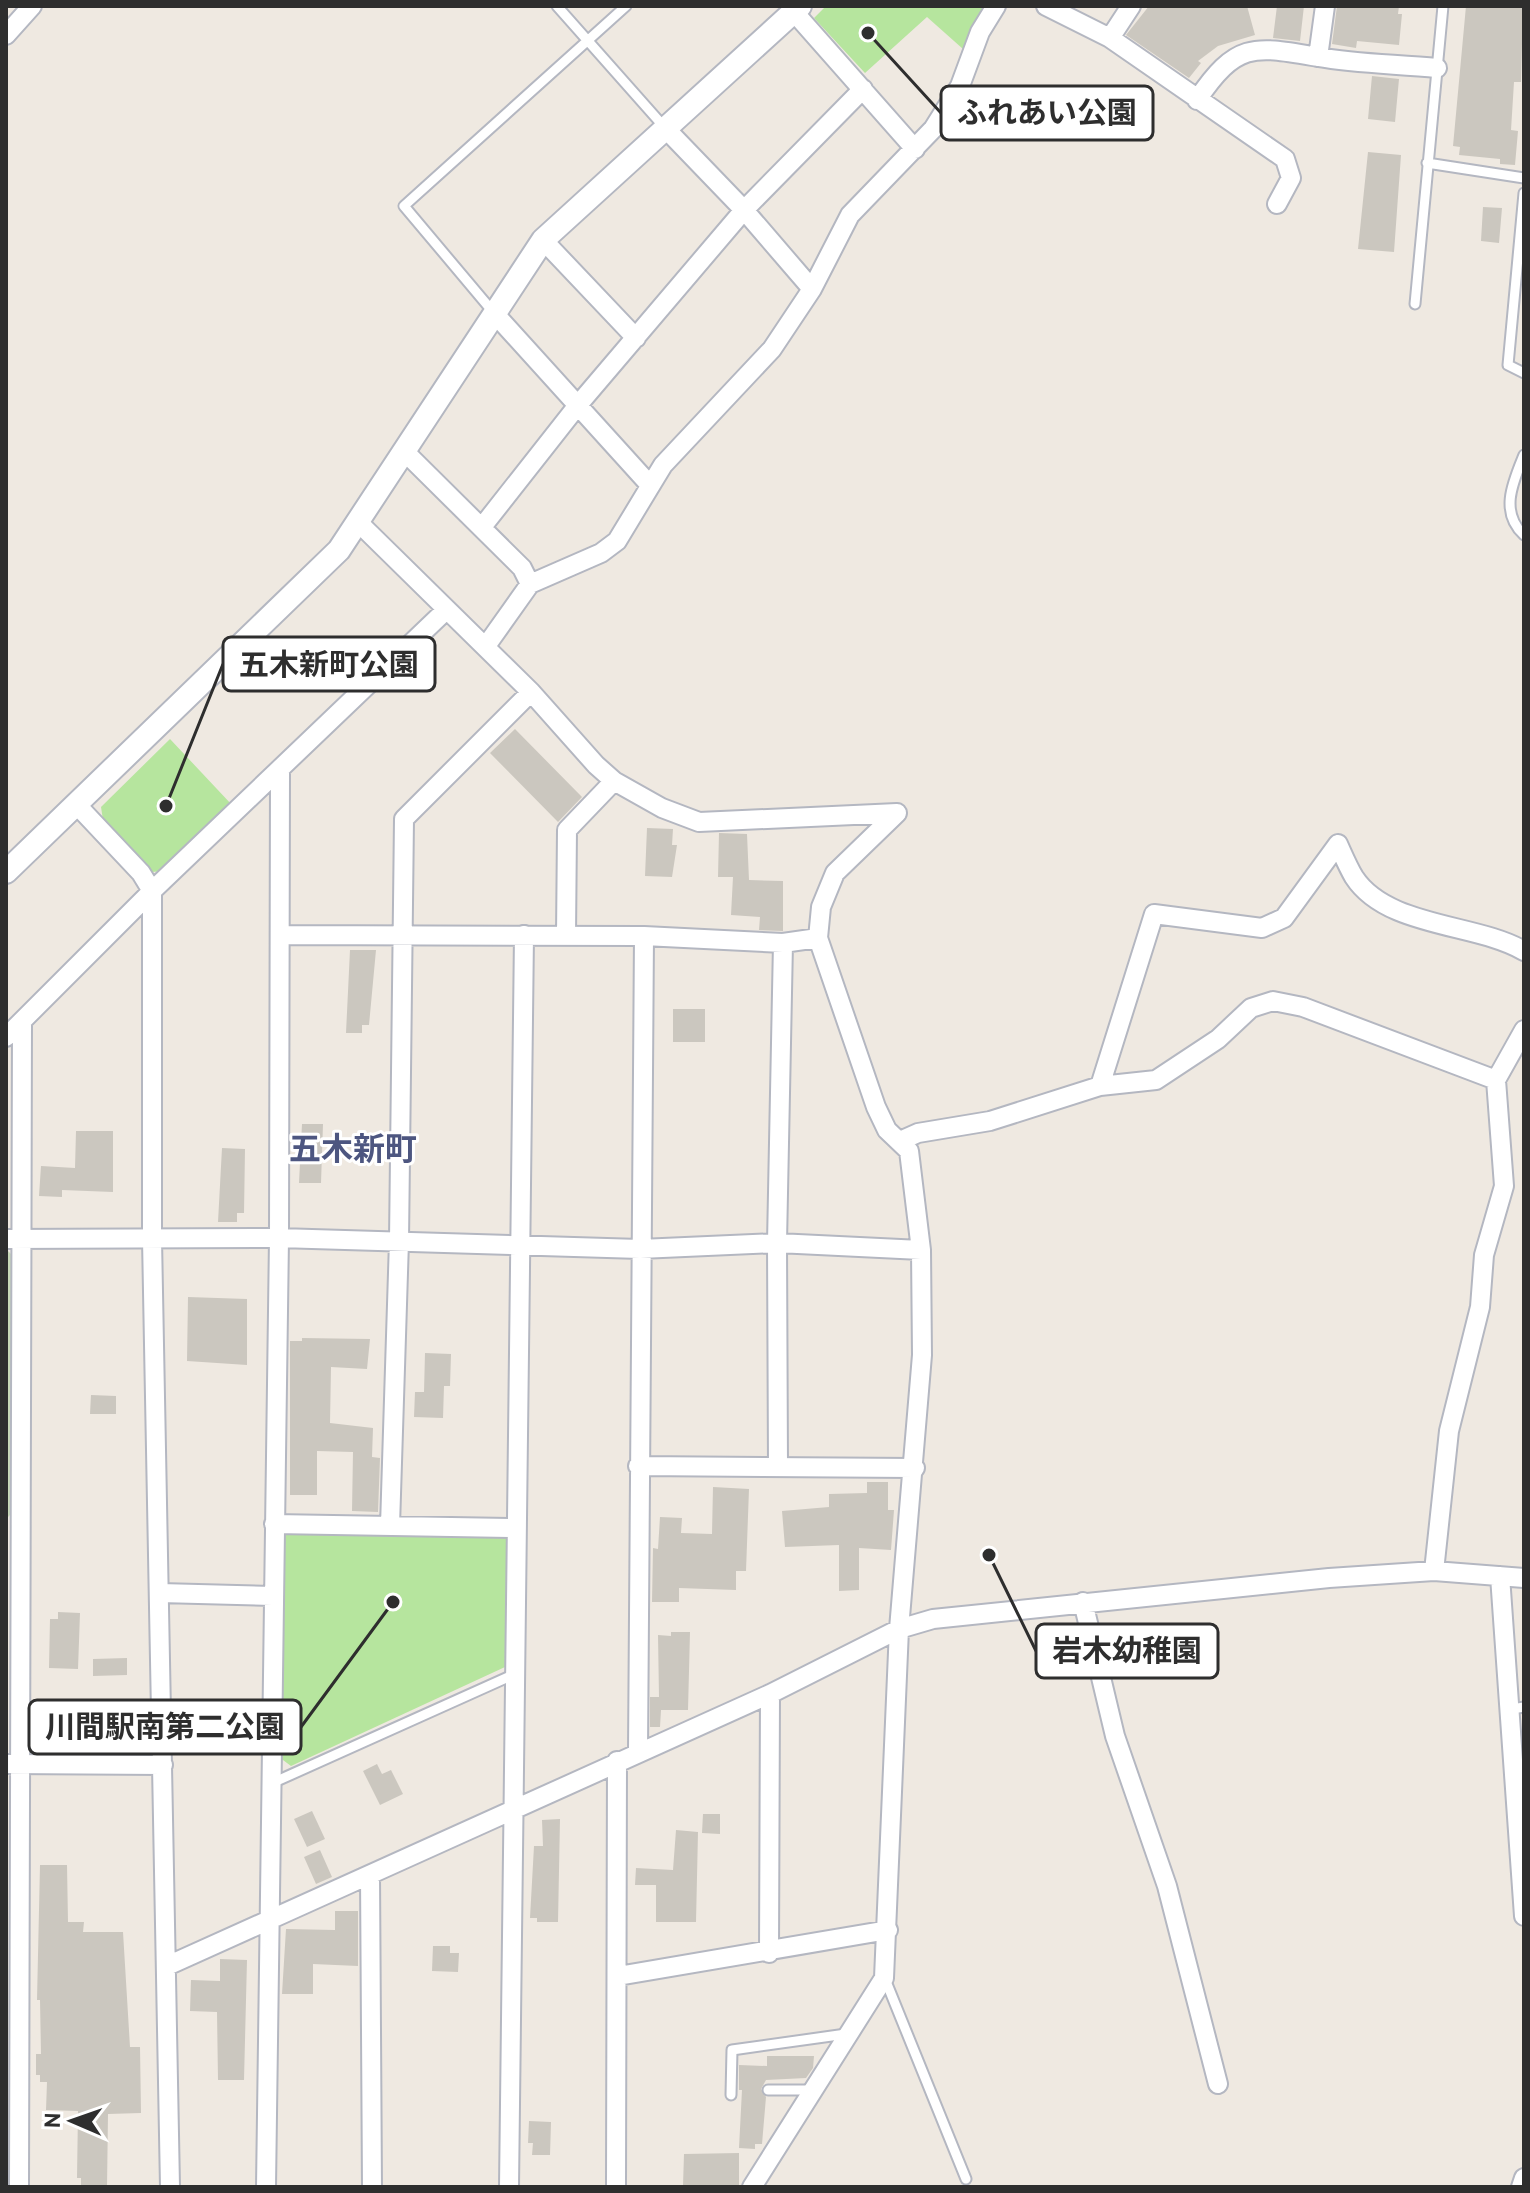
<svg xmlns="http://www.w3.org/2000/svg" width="1530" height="2193" font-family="Overpass,'Noto Sans JP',sans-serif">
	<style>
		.green { fill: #b6e59e }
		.cemetery { fill: #c8d9b8 }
		.building { fill: #cbc7bf }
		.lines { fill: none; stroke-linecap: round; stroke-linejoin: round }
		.service-casing { stroke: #b4b7c1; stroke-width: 13 }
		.minor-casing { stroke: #b4b7c1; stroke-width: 22 }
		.tertiary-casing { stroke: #b4b7c1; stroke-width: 26 }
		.service { stroke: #fff; stroke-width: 9 }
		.minor { stroke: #fff; stroke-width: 18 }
		.tertiary { stroke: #fff; stroke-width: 22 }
		.labels { text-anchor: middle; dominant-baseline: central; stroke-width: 6; stroke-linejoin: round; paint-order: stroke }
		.quarter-label { font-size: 32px; font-weight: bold; fill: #4d5680; stroke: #fff }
		.leader { fill: none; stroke: #2e2e2e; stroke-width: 3 }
		.callout-dot { fill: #2e2e2e; stroke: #fff; stroke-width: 3 }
		.callout { fill: #fff; stroke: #2e2e2e; stroke-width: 3 }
		.callout-label { font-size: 30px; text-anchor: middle; font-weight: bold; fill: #2e2e2e }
	</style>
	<rect width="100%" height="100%" fill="#efe9e1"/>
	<path class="green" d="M826,6h157l-20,43 -36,-32 -62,56 -51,-55z
		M170,739l62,66 -68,66 -12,1 -49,-52 -2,-13z
		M281,1532l226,5 -2,130 -214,99 -12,-9z"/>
	<path class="cemetery" d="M6,1249l6,6 -2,260 -4,4z"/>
	<path class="building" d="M1149,6h98l8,29 -37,11 -20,15 3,2 -12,15 -63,-43z
		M1277,6h27l-4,35 -27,-3z
		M1337,6h62l-1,8h4l-3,31 -42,-4 -1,7 -24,-4z
		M1466,6h57l-2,76h-7l-3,48 7,1 -3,34 -15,-1v-5l-41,-4 1,-8 -7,-1z
		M1372,76l27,3 -4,43 -27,-3z
		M1368,152l33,3 -7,97 -36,-3z
		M1483,207l19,1 -3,35 -18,-2z
		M515,729l67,68 -24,25 -68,-69z
		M647,828l26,1 -1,16h5l-5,32 -27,-1z
		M719,833l28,1 2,46 34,1v50l-24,-1 1,-13 -29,-2 2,-38h-15z
		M350,950h26l-7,75h-7v8h-16z
		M673,1009h32v33h-32z
		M302,1124h21l-2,59h-22z
		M76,1131h37v61l-51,-2v7l-23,-1 2,-30 34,2z
		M222,1148l23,1 -1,64h-7v9h-19z
		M188,1297l59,2v66l-60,-4z
		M302,1338l68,1 -3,30 -36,-2 -1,56 43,5 -1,29 8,1 -2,54 -26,-1 1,-59 -36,-1v44h-27v-154h12z
		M425,1353l26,1 -1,32h-6l-1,32 -29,-1 1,-25h9z
		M91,1395l25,1v18h-26z
		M867,1482h21v28h6l-3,40 -32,-2v42l-20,1v-46l-54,2 -3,-36 47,-4v-13l38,-1z
		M713,1487l36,2 -3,82h-10v19l-57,-2v14h-27l1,-54 5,1 2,-32 22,1 -1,15 31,1z
		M58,1612l22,1 -2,56 -29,-1 1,-49h8z
		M671,1632h19l-2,78h-27l-1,17h-10v-30h9l-1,-62 13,1z
		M127,1658v17l-34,1v-17z
		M377,1764l5,10 9,-4 12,24 -23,11 -17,-34z
		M312,1811l13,28 -18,8 -13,-28z
		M703,1814h17v20l-18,-1z
		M560,1819l-2,103h-21v-4h-7l4,-72h9l-1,-26z
		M676,1830l22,2 -2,90h-40v-37h-21l1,-17 37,2z
		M320,1850l12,27 -16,7 -12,-27z
		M40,1865h27l1,57h16l-1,10h40l7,115h10l1,66 -33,1 -1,73h-26v-9h-4l1,-67 -32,-1 1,-28h-7v-7h-4v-21h5l-1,-54h-3z
		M335,1911h23v55l-45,-2v30h-31l4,-65 49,1z
		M433,1946h17v7h9l-1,19 -26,-1z
		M220,1959l27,1 -3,120h-26l-1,-68 -27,-1 1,-31 29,1z
		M767,2056h47l-1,12 -7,10 -40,2 -5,9 5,8 -4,47h-7v5l-16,-1 3,-58h-3v-25l28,1z
		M529,2121l22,1 -1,33h-18l1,-12h-5z
		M739,2153v34l-56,-1 1,-32z"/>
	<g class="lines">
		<defs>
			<path id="service" d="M557,6l109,123
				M1427,163l97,15
				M1524,193l-16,172 16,8
				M1415,304l28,-298
				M494,313l-90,-107 222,-200
				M1524,455c-11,27 -25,57 0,80
				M1512,1709l12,-2
				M270,1784l245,-110
				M885,1979l81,200
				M768,2090h45
				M731,2095l1,-45 114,-16"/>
			<path id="minor" d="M1046,6l64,32 175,121 6,19 -14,26
				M794,12l121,137
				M6,35l26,-29
				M1110,38l21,-32
				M1318,57l7,-51
				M1197,100c40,-59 57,-54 121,-43 39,7 80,7 119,11
				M666,129l78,81 68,79
				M543,240l93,98
				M494,313l155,171
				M405,452l117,116 8,16
				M359,523l172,169 65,73 18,16 48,27 37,14 198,-9
				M482,527l96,-122 166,-195 119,-121
				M486,646l44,-62 71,-31 16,-12 46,-76 109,-116 40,-60 38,-74 83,-86 27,-43 20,-54 16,-26
				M76,804l65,69 11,18v348l18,948
				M280,935l364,1 139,7 35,-5
				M566,935l1,-105 47,-49
				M6,1037l146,-146 293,-280
				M1100,1086l54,-172 108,14 22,-10 54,-74c5,11 10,23 16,33 33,51 123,46 170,74
				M900,1141l18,-8 72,-12 110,-35 56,-6 62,-41 33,-31 22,-7 30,6 193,73
				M6,1239l273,-1 361,11 137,-6 144,7
				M638,1466l277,2
				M778,1466l-1,-223 6,-300
				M274,1524l242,4
				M390,1526l9,-285 5,-422 127,-127
				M1434,1571l15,-140 31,-124 4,-52 20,-69 -8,-106 28,-50
				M1500,1576l24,340
				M160,1593l112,3
				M1083,1602l32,134 52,150 51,198
				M638,1752l6,-816
				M6,1764l157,1
				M370,1875l2,312
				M769,1953l1,-259
				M167,1966l603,-272 129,-65 34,-10 396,-41 105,-7 90,7
				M618,1976l270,-46
				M19,2187l3,-1165
				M266,2187l13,-949 1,-466
				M509,2187l15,-1252
				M616,2187l1,-426
				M752,2187l132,-209 15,-349 23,-274 -1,-105 -12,-99 -22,-21 -11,-23 -58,-169 3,-31 14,-34 62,-60
				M1521,2187l3,-9"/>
			<path id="tertiary" d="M6,872l333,-322 204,-310 257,-234"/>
		</defs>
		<use href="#service" class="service-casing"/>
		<use href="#minor" class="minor-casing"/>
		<use href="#tertiary" class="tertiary-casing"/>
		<use href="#service" class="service"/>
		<use href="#minor" class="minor"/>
		<use href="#tertiary" class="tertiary"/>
	</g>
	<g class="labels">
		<g class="quarter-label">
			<text x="353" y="1152">五木新町</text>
		</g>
	</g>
	<path class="leader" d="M868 33L941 113M166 806L223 664M989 1555L1036 1651M393 1602L301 1727"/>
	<g class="callout-dot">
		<circle cx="868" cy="33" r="8"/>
		<circle cx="166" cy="806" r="8"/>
		<circle cx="989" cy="1555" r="8"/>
		<circle cx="393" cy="1602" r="8"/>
	</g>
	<g class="callout">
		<rect x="941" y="86" width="212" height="54" rx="8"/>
		<rect x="223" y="637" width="212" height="54" rx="8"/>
		<rect x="1036" y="1624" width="182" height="54" rx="8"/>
		<rect x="29" y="1700" width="272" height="54" rx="8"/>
	</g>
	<g class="callout-label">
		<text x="1047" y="123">ふれあい公園</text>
		<text x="329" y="675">五木新町公園</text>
		<text x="1127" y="1661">岩木幼稚園</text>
		<text x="165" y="1737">川間駅南第二公園</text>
	</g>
	<rect width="1530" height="2193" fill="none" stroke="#2e2e2e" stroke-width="16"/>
	<g transform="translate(72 2121) rotate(272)" stroke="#ffffff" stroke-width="6" paint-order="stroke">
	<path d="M0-6L14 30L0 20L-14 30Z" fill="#2e2e2e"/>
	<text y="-12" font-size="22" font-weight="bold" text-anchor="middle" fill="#2e2e2e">N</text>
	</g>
</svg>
